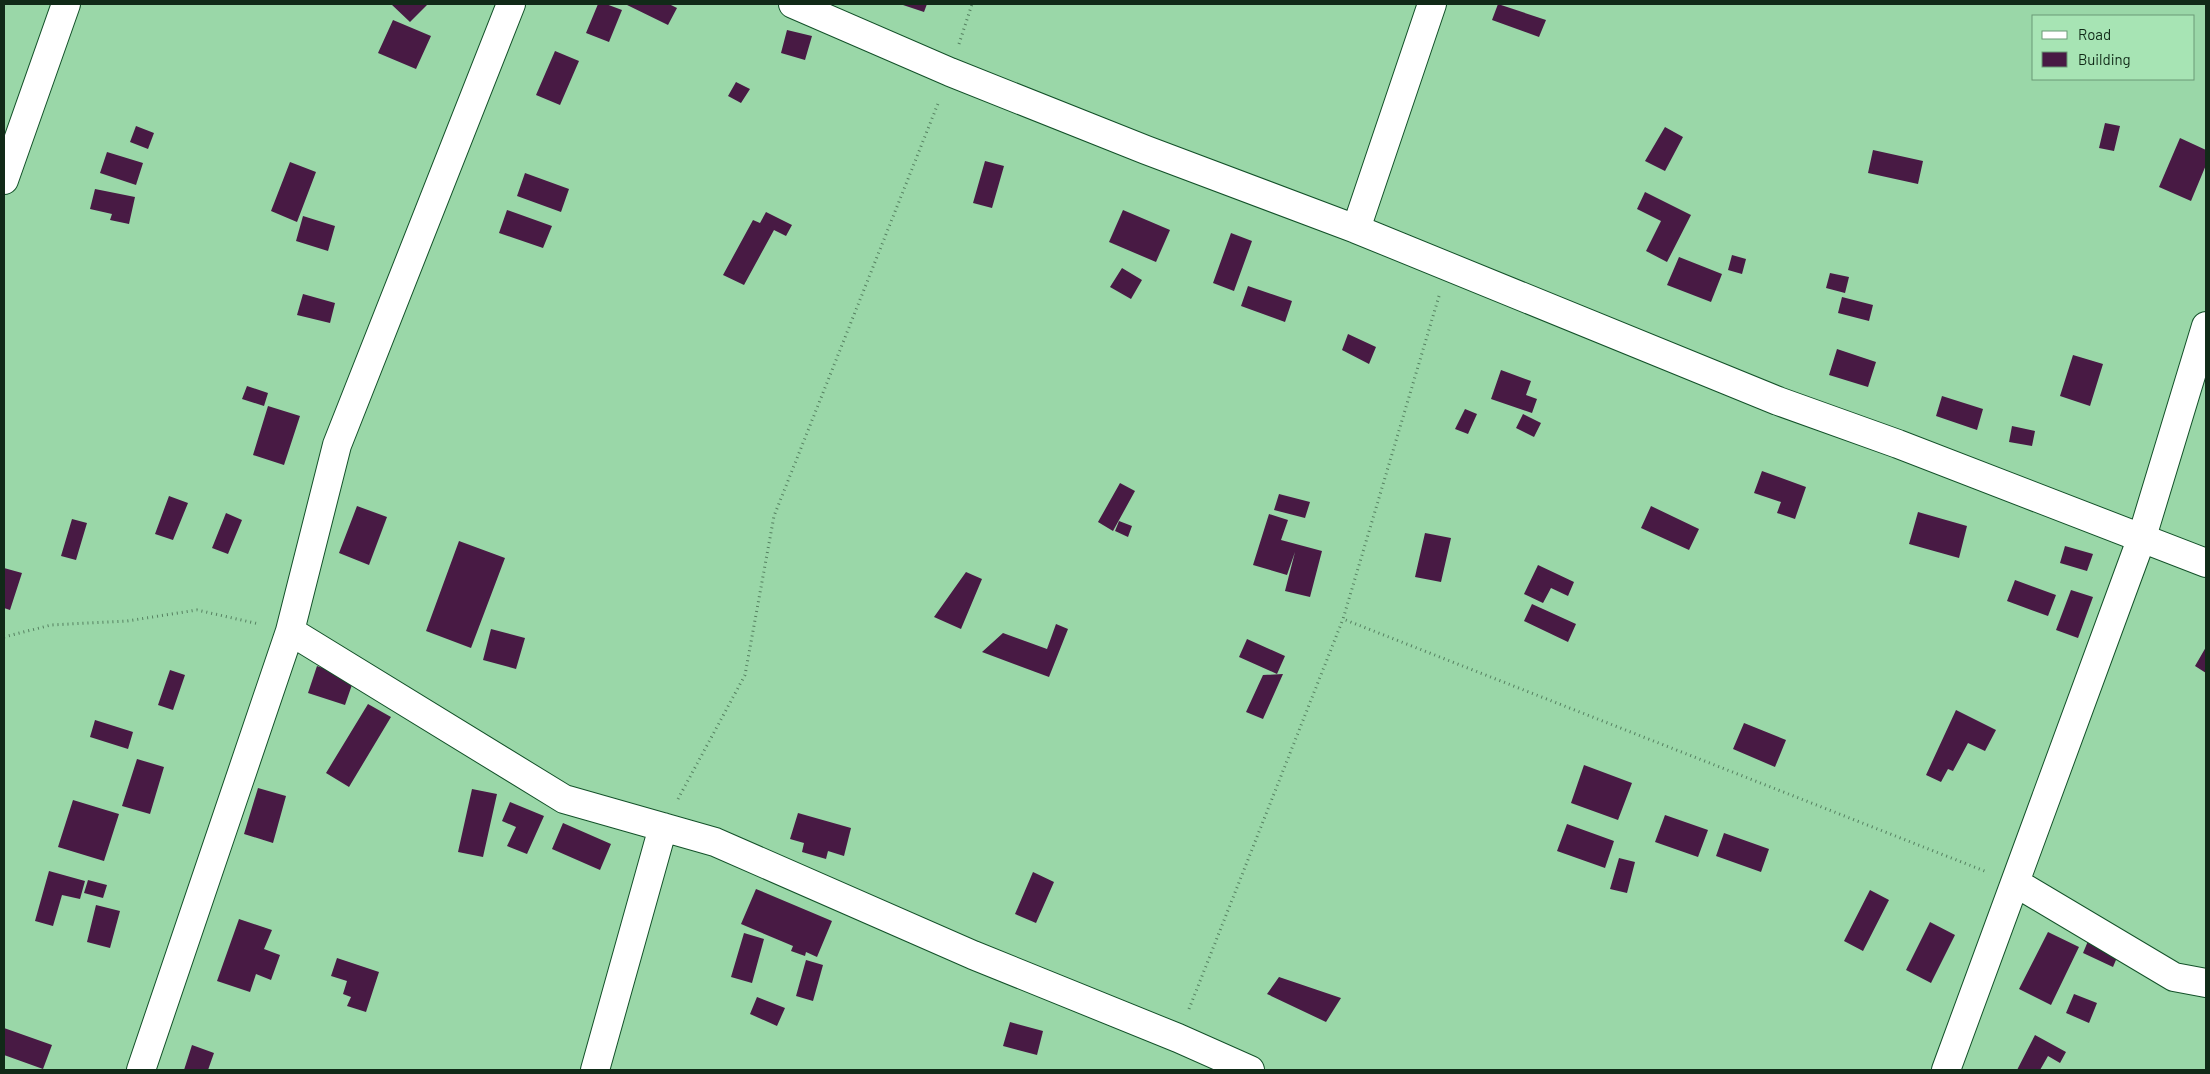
<svg xmlns="http://www.w3.org/2000/svg" width="2210" height="1074" font-family="Barlow,sans-serif">
	<style>
		.building { fill: #481a44 }
		.lines { fill: none; stroke-linecap: round; stroke-linejoin: round }
		.minor-casing { stroke: #135129; stroke-width: 30 }
		.path { stroke: #558060; stroke-width: 3; stroke-dasharray: 1 4; stroke-linecap: butt }
		.minor { stroke: #fff; stroke-width: 28 }
	</style>
	<rect width="100%" height="100%" fill="#9ad7a8"/>
	<path class="building" d="M391,4h37l-18,18z
		M598,4h8l16,6 -13,32 -23,-9z
		M625,4h44l8,4 -9,17z
		M900,4h27l-3,8z
		M1498,4l48,16 -7,17 -47,-17z
		M393,20l38,16 -15,33 -38,-16z
		M787,30l25,6 -7,24 -24,-7z
		M555,51l24,10 -19,44 -24,-10z
		M736,82l14,7 -9,14 -13,-7z
		M2105,123l15,3 -6,25 -15,-3z
		M136,126l18,7 -6,16 -18,-7z
		M1665,127l18,10 -18,34 -20,-10z
		M2180,138l26,12v15l-15,36 -32,-14z
		M1873,150l50,11 -5,23 -50,-11z
		M107,152l36,11 -7,22 -36,-12z
		M985,161l19,5 -12,42 -19,-5z
		M290,162l26,10 -19,50 -26,-11z
		M525,173l44,16 -8,23 -44,-16z
		M95,189l40,8 -6,27 -19,-4 2,-6 -22,-5z
		M1645,192l46,23 -24,47 -21,-11 15,-30 -24,-12z
		M507,210l45,16 -9,22 -44,-15z
		M1123,210l47,20 -14,32 -47,-20z
		M766,212l26,13 -6,11 -12,-6 -30,55 -21,-10 30,-55 7,3z
		M303,216l32,10 -7,25 -32,-10z
		M1231,233l21,8 -18,50 -21,-8z
		M1732,255l14,4 -4,15 -14,-4z
		M1679,257l43,17 -11,28 -44,-17z
		M1122,268l20,12 -11,19 -21,-12z
		M1830,273l19,4 -4,16 -19,-5z
		M1248,286l44,15 -7,21 -44,-16z
		M303,294l32,9 -5,20 -33,-8z
		M1842,297l31,8 -4,16 -31,-8z
		M1348,334l28,13 -7,17 -27,-14z
		M1837,349l39,13 -8,25 -39,-12z
		M2073,355l30,9 -13,42 -30,-10z
		M1501,370l30,11 -5,14 11,4 -5,14 -41,-14z
		M247,386l21,7 -4,13 -22,-7z
		M1942,396l41,13 -6,21 -41,-14z
		M268,406l32,10 -16,49 -31,-10z
		M1465,409l12,5 -9,20 -13,-5z
		M1523,414l18,9 -7,14 -18,-9z
		M2012,426l23,5 -3,15 -23,-4z
		M1762,471l44,16 -11,32 -18,-6 4,-11 -27,-9z
		M1120,483l15,8 -22,40 -15,-9z
		M1279,494l31,8 -5,16 -31,-8z
		M169,496l19,7 -15,37 -18,-6z
		M357,506l30,11 -18,48 -30,-12z
		M1651,506l48,23 -10,21 -48,-22z
		M1918,512l49,14 -8,32 -50,-14z
		M226,513l16,7 -14,34 -16,-6z
		M1269,514l19,6 -7,20 41,11 -12,46 -25,-6 10,-39 -8,23 -34,-10z
		M72,519l15,4 -11,37 -15,-4z
		M1119,521l13,5 -4,11 -13,-6z
		M1425,533l26,5 -10,44 -26,-5z
		M459,541l46,17 -34,90 -45,-17z
		M2065,546l28,8 -6,17 -27,-8z
		M1538,565l36,17 -6,14 -17,-8 -8,15 -19,-9z
		M4,568l18,5 -12,37 -6,-2z
		M966,572l16,7 -21,50 -27,-12z
		M2015,580l41,15 -8,21 -41,-15z
		M2071,590l22,7 -15,41 -22,-8z
		M1532,604l44,20 -8,18 -44,-21z
		M1056,624l12,5 -19,48 -67,-25 21,-19 44,16z
		M491,629l34,9 -9,31 -33,-9z
		M1247,639l38,17 -8,18 -38,-17z
		M2206,647v26l-11,-7z
		M317,666l37,13 -9,26 -37,-12z
		M170,670l15,5 -12,35 -15,-5z
		M1283,674l-20,45 -17,-7 17,-37z
		M368,704l23,13 -42,70 -23,-14z
		M1956,710l40,20 -11,21 -17,-8 -15,28 -5,-2 -7,13 -15,-7z
		M95,720l38,12 -5,17 -38,-12z
		M1744,723l42,17 -11,27 -42,-18z
		M137,759l27,8 -14,47 -28,-8z
		M1584,765l48,18 -14,37 -47,-17z
		M258,788l28,8 -13,47 -29,-9z
		M472,789l25,5 -14,63 -25,-5z
		M73,800l46,14 -15,47 -46,-14z
		M510,802l34,14 -17,38 -20,-8 9,-19 -14,-6z
		M798,813l53,15 -7,28 -16,-5 -2,8 -24,-7 2,-9 -14,-4z
		M1665,815l43,15 -10,27 -43,-15z
		M563,823l48,21 -11,26 -48,-21z
		M1567,824l47,17 -9,27 -48,-17z
		M1724,833l45,16 -8,23 -45,-16z
		M1619,858l16,4 -8,31 -17,-4z
		M49,871l36,10 -5,18 -18,-4 -9,31 -18,-5z
		M1033,872l21,10 -18,41 -21,-9z
		M88,880l19,5 -4,13 -19,-5z
		M756,889l76,32 -15,36 -11,-5 -1,4 -14,-5 2,-5 -52,-22z
		M1870,890l19,10 -26,51 -19,-10z
		M96,905l24,6 -10,37 -23,-6z
		M239,919l33,11 -8,19 16,6 -9,25 -15,-6 -6,18 -33,-11z
		M1930,922l25,13 -24,48 -25,-13z
		M2048,932l31,15 -28,58 -32,-16z
		M744,933l20,6 -12,44 -21,-6z
		M2091,934l30,14 -8,19 -30,-14z
		M337,958l42,14 -13,40 -19,-6 4,-9 -8,-3 4,-13 -16,-5z
		M806,960l17,5 -10,36 -17,-5z
		M1279,977l62,21 -15,24 -59,-28z
		M2074,994l23,9 -8,20 -23,-10z
		M757,997l28,11 -8,18 -27,-12z
		M1010,1022l33,9 -6,24 -34,-9z
		M4,1028l48,17 -9,24 -39,-14z
		M2035,1035l31,17 -6,11 -12,-7 -8,14h-23z
		M192,1045l22,8 -6,17h-24z"/>
	<g class="lines">
		<defs>
			<path id="minor" d="M793,4l157,68 196,78 210,79 422,172 120,43 308,119
				M4,180l62,-176
				M1356,229l76,-225
				M290,631l274,168 151,43 258,113 205,83 72,32
				M2016,883l158,94 32,6
				M141,1070l149,-439 47,-186 174,-441
				M595,1070l68,-243
				M1946,1070l196,-533 64,-211"/>
		</defs>
		<use href="#minor" class="minor-casing"/>
		<path class="path" d="M959,44l13,-40
			M1439,296l-96,323 644,253
			M4,637l47,-12 76,-4 70,-11 62,14
			M678,799l67,-124 29,-159 165,-415
			M1189,1009l154,-390"/>
		<use href="#minor" class="minor"/>
	</g>
	<rect width="2210" height="1074" fill="none" stroke="#112a18" stroke-width="10"/>
	<rect x="2032" y="15" width="162" height="65" fill="#a7e4b4" stroke="#6b9a76"/>
	<rect x="2042" y="31" width="25" height="8" fill="#ffffff" stroke="#6b9a76"/>
	<text x="2078" y="40" font-size="15" fill="#112a18">Road</text>
	<rect x="2042" y="52" width="25" height="15" fill="#481a44" stroke="#6b9a76"/>
	<text x="2078" y="65" font-size="15" fill="#112a18">Building</text>
</svg>
